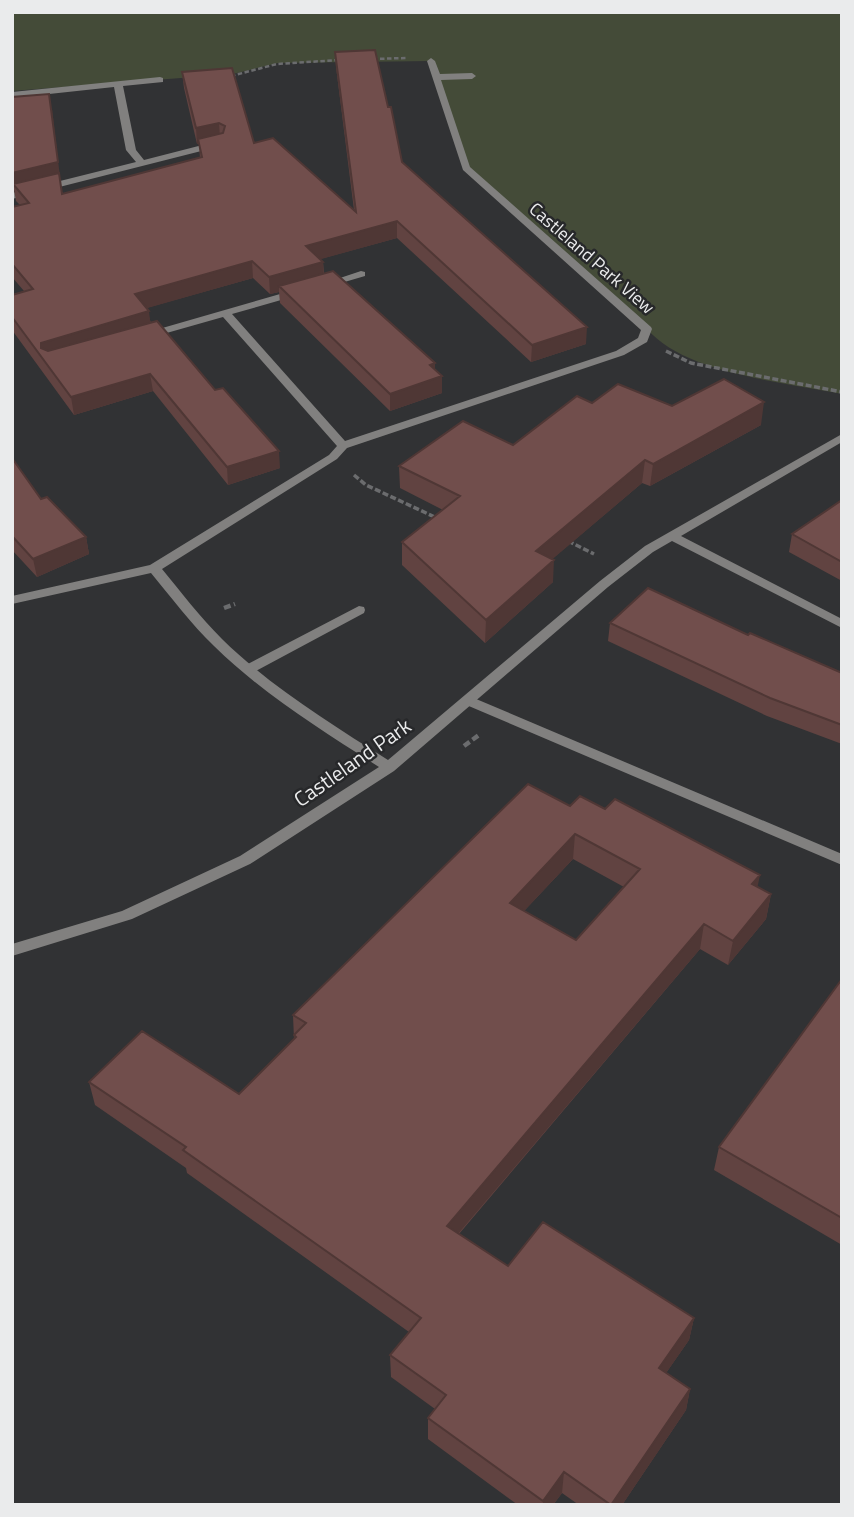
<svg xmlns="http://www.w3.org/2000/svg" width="854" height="1517" font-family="'Titillium Web',sans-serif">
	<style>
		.green { fill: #444b38 }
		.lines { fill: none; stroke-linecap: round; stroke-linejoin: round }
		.path-far2 { stroke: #6b6c6e; stroke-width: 2.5; stroke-dasharray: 4.5 2.5; stroke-linecap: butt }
		.path-far1 { stroke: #6b6c6e; stroke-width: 3.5; stroke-dasharray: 6 2.5; stroke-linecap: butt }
		.path { stroke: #6b6c6e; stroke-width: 4.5; stroke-dasharray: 7 3.5; stroke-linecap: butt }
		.service { fill: #81807f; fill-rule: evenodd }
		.minor { fill: #81807f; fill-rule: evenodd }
		.wall { fill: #614341; fill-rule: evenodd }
		.shaded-wall { fill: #4f3735 }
		.building { fill: #714e4c; stroke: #4f3735; stroke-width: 2; fill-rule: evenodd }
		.labels { text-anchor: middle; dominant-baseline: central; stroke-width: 5; stroke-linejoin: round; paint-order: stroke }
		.far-street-label { font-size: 18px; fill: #eaebec; stroke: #27282a }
		.street-label { font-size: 21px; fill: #eaebec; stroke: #27282a }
	</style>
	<rect width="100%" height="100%" fill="#313234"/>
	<path class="green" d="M12,12h830v382c-58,-12 -156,-20 -195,-65l-181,-161 -35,-107 -153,2 -45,11 -221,17z"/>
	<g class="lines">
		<path class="path-far2" d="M373,59l33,-1
			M231,76l46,-12 62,-4"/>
		<path class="path-far1" d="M666,351l25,12 151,29
			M354,475l12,10 73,34
			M568,541l26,13"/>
		<path class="path" d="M224,608l11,-4
			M464,746l15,-11"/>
		<path class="service" d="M359,606l5,1 1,3 -1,3 -110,59 -5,1 -7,-4 2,-3z
			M469,696l373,158v11l-378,-161 -2,-3z"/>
		<path class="minor" d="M431,58l4,3 5,13 32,-1 4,3 -4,3 -31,1 29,87 181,160 1,2 -5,13 -23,13 -277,93 -10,11 -175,110c19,23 38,48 60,70 49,48 108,84 166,121l212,-179 45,-35 197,-112v8l-161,94 161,83v9l-170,-87 -19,11 -45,35 -214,184 -144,93 -118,55 -120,37v-12l110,-33 118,-55 139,-89c-58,-37 -116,-73 -165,-121 -23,-22 -43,-49 -63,-73l-139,31v-8l138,-31 179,-110 8,-9 -114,-129 -74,21 -5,-3 1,-2 149,-43h8v4l-70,20 113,127 271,-90 22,-13 3,-8 -178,-160 -36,-109z
			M160,77l3,1v4l-40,4 13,64 8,10 74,-19 5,3 -2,2 -209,53v-6l124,-31 -10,-12 -12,-63 -102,11v-6z
			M361,271l4,1v4l-41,12 -5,-3z"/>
	</g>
	<path class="wall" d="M335,52l53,55 14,55 184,182 -55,18 -134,-124 -77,21 3,3 1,11 111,97 7,23 -52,18 -110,-108 -1,-11 -9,2 -17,-16 -107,30 5,15 129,145 -52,17 -75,-94 -79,24 -62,-85v-35l12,-4 -12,-14v-70l8,-2 -4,-4 -3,-17 49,10 138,-36 -1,-14h-2l-13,-56 -2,-16 72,71 100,67 -18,-143z
		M592,403l80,3 89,19 -111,61 -8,-3 -90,76 1,23 -68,61 -83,-78v-23l41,-32 -43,-22 -1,-22 114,-21z
		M12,458l29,41 45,38 3,17 -52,23 -25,-27z
		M842,500v81l-53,-29 3,-18z
		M610,623l138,12 94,38v71l-75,-28 -159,-75z
		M570,806l35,3 166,85 -5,25 -38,46 -28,-16 -241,285 49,32 186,52 -5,22 -23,33 24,16 -4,21 -64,95h-43l-17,-12 -9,12h-35l-90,-66v-21l7,-9 -44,-32 -1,-22 19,-23 -222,-159 -1,-5 -91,-63 -6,-23 150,12 55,-55 -1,-24zM573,859l51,28 -48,53 -52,-29z
		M842,979v266l-128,-75 5,-23z"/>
	<path class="shaded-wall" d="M52,109l12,102 -50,-26 -2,-12z
		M219,123l1,15 -22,1 1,5h-2l-1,-16z
		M397,221v17l-90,25 -1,-17z
		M252,261l1,17 -116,33 -2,-17z
		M323,262l1,17 -45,7v6l-9,2 -1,-17z
		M149,311l2,17 -107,32 -3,-12v-5z
		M587,327l-1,17 -55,18 1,-17z
		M435,363v15l7,-2v17l-52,18v-17l40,-29z
		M150,374l3,17 -79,24 -3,-18z
		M764,402l-3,23 -111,61 3,-22z
		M279,451l1,17 -52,17 -1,-18z
		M645,460l-3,23 -107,91 1,-23z
		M86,537l3,17 -52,23 -4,-18z
		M554,560l-1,22 -68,61 1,-23z
		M575,834l-2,25 -64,68 1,-24z
		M760,875l-5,24 -3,-15z
		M771,894l-5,25 -38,46 5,-24z
		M704,924l-4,25 -254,299 1,-22z
		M694,1318l-5,22 -34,49 4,-21z
		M690,1389l-4,21 -64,95h-11z
		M564,1472l-2,21 -9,12h-10v-4z"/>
	<path class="building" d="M375,50l13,57h3l11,55 185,165 -55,18 -135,-124 -91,25 17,16 -54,15 -17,-16 -117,33 14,17 -108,32v5l7,3 109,-30 58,69 8,-2 56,63 -52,16 -77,-93 -79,23 -59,-80v-22l21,-6 -21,-25v-57l17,-4 -16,-19 46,-11 3,21 140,-37 -4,-18 25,-6 2,-7 -6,-3 -23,5 -14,-56 50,-4 22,75 19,-5 83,74 -21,-160z
		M49,94l9,68 -46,11v-76z
		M333,271l102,92 -5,2 12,11 -52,18 -111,-108z
		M724,379l40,23 -111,62 -8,-4 -109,91 18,9 -68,60 -84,-78 58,-46 -61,-30 64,-45 50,24 64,-49 15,7 26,-19 54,22z
		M12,458l29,41 6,-2 39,40 -53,22 -21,-23z
		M842,500v62l-50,-28z
		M648,588l100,47 2,-2 92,40v52l-72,-27 -160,-75z
		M528,784l42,22 10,-10 25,13 10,-10 145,76 -8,9 19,10 -38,47 -29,-17 -257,302 61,40 35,-44 151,96 -35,50 31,21 -79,116 -47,-33 -21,29 -115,-83 18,-23 -56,-40 31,-37 -238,-168 3,-3 -97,-65 53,-51 97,63 57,-57 -2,-2 12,-12 -13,-8zM575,834l65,35 -64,71 -66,-37z
		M842,979v239l-123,-71z"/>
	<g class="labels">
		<g class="far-street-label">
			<text transform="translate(592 258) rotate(41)">Castleland Park View</text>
		</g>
		<g class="street-label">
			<text transform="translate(352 762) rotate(-35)">Castleland Park</text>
		</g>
	</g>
	<rect width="854" height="1517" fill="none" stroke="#eaebec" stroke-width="28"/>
</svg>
